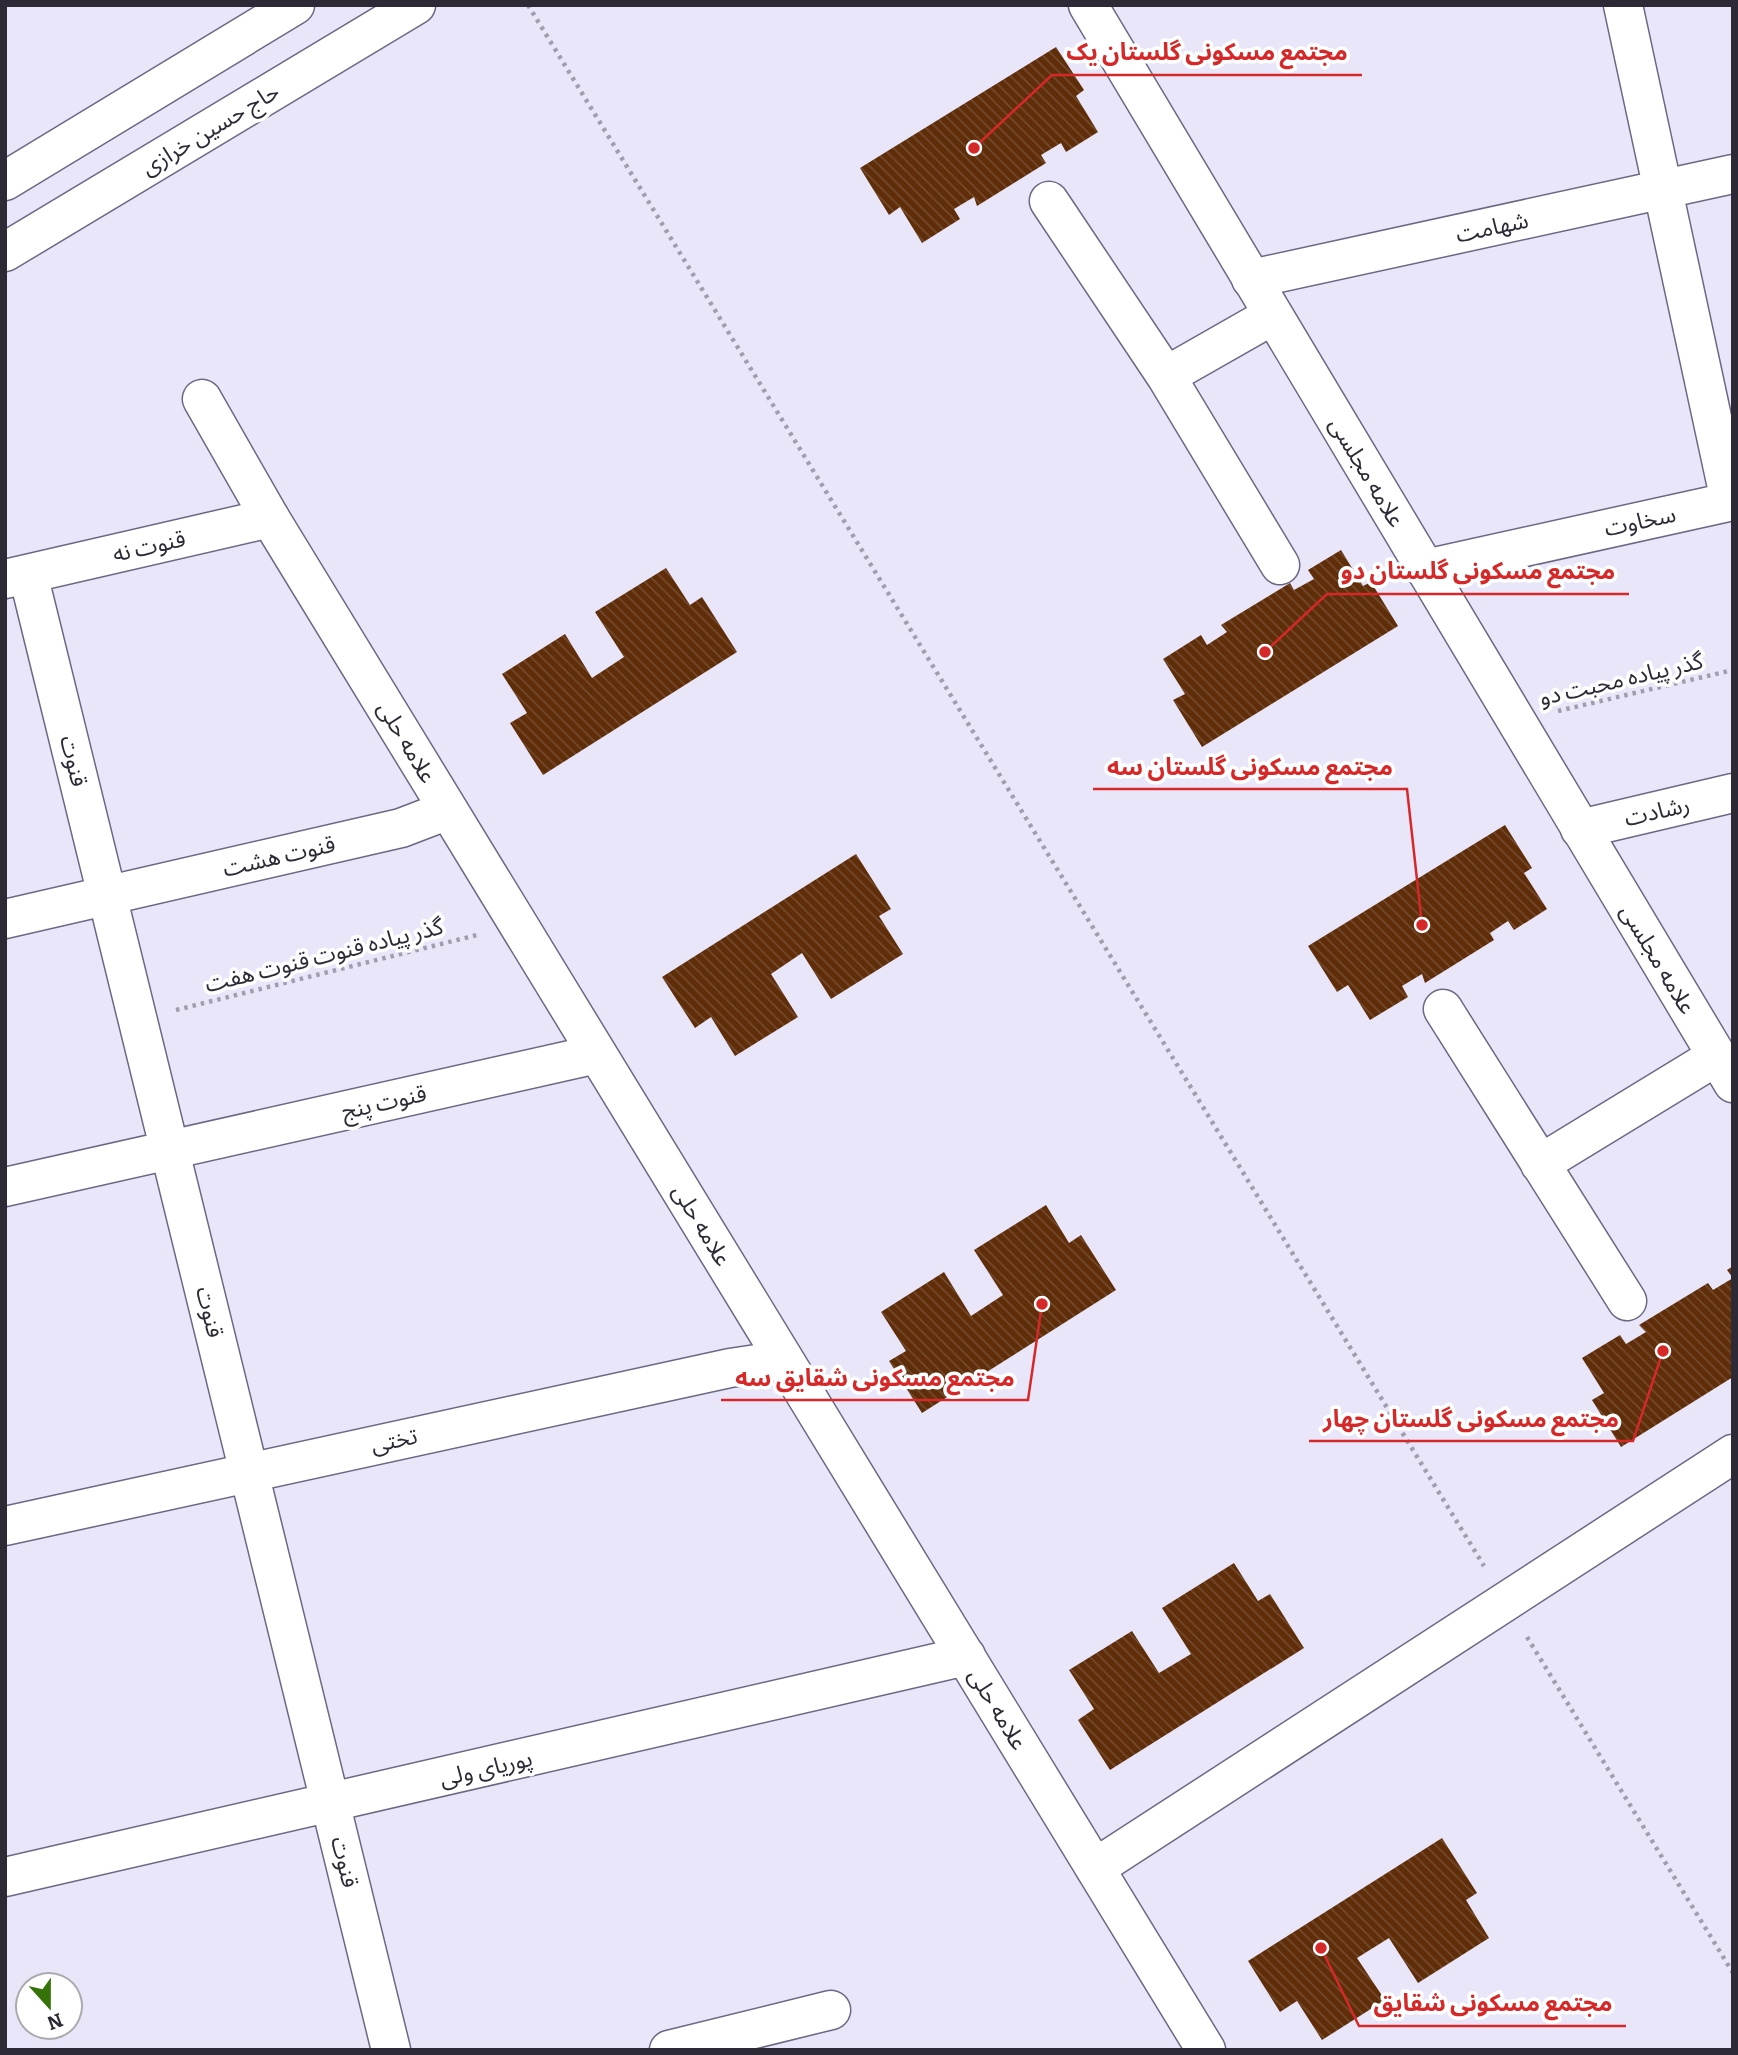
<svg xmlns="http://www.w3.org/2000/svg" width="1738" height="2055" font-family="Bitter,'Noto Sans Arabic',serif">
	<style>
		.building { fill: url(#building-back-hatch) }
		.lines { fill: none; stroke-linecap: round; stroke-linejoin: round }
		.minor-casing { stroke: #6e6784; stroke-width: 41 }
		.tertiary-casing { stroke: #6e6784; stroke-width: 41 }
		.path { stroke: #a19dae; stroke-width: 4.5; stroke-dasharray: 3.5 5; stroke-linecap: butt }
		.minor { stroke: #fff; stroke-width: 38 }
		.tertiary { stroke: #fff; stroke-width: 38 }
		.labels { text-anchor: middle; dominant-baseline: central; stroke-width: 7; stroke-linejoin: round; paint-order: stroke }
		.street-label { font-size: 23px; fill: #2d2a36; stroke: #fff }
		.leader { fill: none; stroke: #d62828; stroke-width: 2.5 }
		.callout-dot { fill: #d62828; stroke: #fff; stroke-width: 2.5 }
		.callout-label { font-size: 24px; text-anchor: middle; font-weight: bold; fill: #d62828; stroke: #fff; stroke-width: 7; stroke-linejoin: round; paint-order: stroke }
	</style>
	<defs>
		<pattern id="building-back-hatch" width="6" height="6" patternUnits="userSpaceOnUse" patternTransform="scale(1.75)"><rect width="6" height="6" fill="#5f2d08"/><path d="M-1 5l2 2M0 0l6 6M5-1l2 2" fill="none" stroke="#724a2d"/></pattern>
	</defs>
	<rect width="100%" height="100%" fill="#eae6fa"/>
	<path class="building" d="M1056,47l28,43 -8,6 22,36 -32,20 -5,-9 -20,12 5,8 -69,43 -3,-9 -20,12 6,10 -38,24 -22,-36 -11,8 -29,-47z
		M1341,550l22,36 8,-4 27,44 -196,121 -29,-47 12,-6 -22,-35 38,-24 6,10 20,-13 -6,-7 69,-42 4,7 20,-11 -6,-9z
		M666,568l24,37 12,-8 35,55 -194,123 -33,-52 17,-10 -25,-39 63,-40 27,44 32,-21 -29,-45z
		M1505,825l27,43 -8,5 23,36 -33,21 -6,-9 -18,12 4,7 -69,43 -3,-9 -20,12 6,11 -38,23 -22,-35 -11,7 -29,-46z
		M856,854l35,55 -12,7 24,38 -72,45 -29,-46 -31,21 27,43 -63,39 -24,-39 -16,11 -33,-51z
		M1046,1205l23,38 12,-8 35,55 -194,123 -33,-52 17,-10 -25,-39 63,-40 27,44 32,-21 -29,-45z
		M1733,1266v111l-112,70 -29,-47 12,-7 -22,-35 38,-23 6,9 20,-12 -7,-7 69,-42 5,7 20,-12 -6,-8z
		M1234,1563l24,38 12,-7 34,54 -194,122 -32,-50 16,-11 -25,-39 63,-39 27,42 32,-19 -29,-46z
		M1442,1838l35,55 -11,7 23,38 -71,45 -29,-45 -32,20 28,42 -63,40 -25,-39 -17,11 -32,-51z"/>
	<g class="lines">
		<defs>
			<path id="minor" d="M1623,5l107,496
				M1049,201l117,175 114,189
				M1251,279l482,-105
				M1166,376l107,-61
				M1425,569l308,-68
				M28,574l363,1476
				M5,579l265,-61
				M1580,829l153,-36
				M5,919l396,-91 47,-18
				M1443,1009l184,292
				M1540,1164l177,-108
				M5,1187l592,-133
				M5,1526l725,-158 54,-8
				M1095,1868l638,-414
				M5,1877l961,-221
				M669,2050l162,-40"/>
			<path id="tertiary" d="M1088,5l645,1078
				M5,181l290,-176
				M5,252l411,-247
				M202,399l68,119 936,1532"/>
		</defs>
		<use href="#minor" class="minor-casing"/>
		<use href="#tertiary" class="tertiary-casing"/>
		<path class="path" d="M528,5l956,1561
			M1558,711l175,-41
			M176,1010l301,-75
			M1527,1637l206,336"/>
		<use href="#minor" class="minor"/>
		<use href="#tertiary" class="tertiary"/>
	</g>
	<g class="labels">
		<g class="street-label">
			<text transform="translate(210 129) rotate(-31)">حاج حسین خرازی</text>
			<text transform="translate(1492 227) rotate(-12)">شهامت</text>
			<text transform="translate(1367 472) rotate(59)">علامه مجلسی</text>
			<text transform="translate(1640 521) rotate(-12)">سخاوت</text>
			<text transform="translate(149 546) rotate(-13)">قنوت نه</text>
			<text transform="translate(1621 679) rotate(-13)">گذر پیاده محبت دو</text>
			<text transform="translate(407 742) rotate(59)">علامه حلی</text>
			<text transform="translate(74 761) rotate(76)">قنوت</text>
			<text transform="translate(1657 811) rotate(-13)">رشادت</text>
			<text transform="translate(279 856) rotate(-13)">قنوت هشت</text>
			<text transform="translate(324 955) rotate(-14)">گذر پیاده قنوت قنوت هفت</text>
			<text transform="translate(1658 959) rotate(59)">علامه مجلسی</text>
			<text transform="translate(384 1102) rotate(-13)">قنوت پنج</text>
			<text transform="translate(702 1225) rotate(59)">علامه حلی</text>
			<text transform="translate(210 1312) rotate(76)">قنوت</text>
			<text transform="translate(394 1440) rotate(-12)">تختی</text>
			<text transform="translate(998 1709) rotate(59)">علامه حلی</text>
			<text transform="translate(486 1768) rotate(-13)">پوریای ولی</text>
			<text transform="translate(345 1862) rotate(76)">قنوت</text>
		</g>
	</g>
	<path class="leader" d="M974 148L1052 75H1362M1265 652L1327 594H1629M1422 925L1407 789H1093M1042 1304L1028 1400H721M1663 1351L1633 1441H1309M1321 1948L1359 2026H1626"/>
	<g class="callout-dot">
		<circle cx="974" cy="148" r="7"/>
		<circle cx="1265" cy="652" r="7"/>
		<circle cx="1422" cy="925" r="7"/>
		<circle cx="1042" cy="1304" r="7"/>
		<circle cx="1663" cy="1351" r="7"/>
		<circle cx="1321" cy="1948" r="7"/>
	</g>
	<g class="callout-label">
		<text x="1207" y="60">مجتمع مسکونی گلستان یک</text>
		<text x="1478" y="579">مجتمع مسکونی گلستان دو</text>
		<text x="1250" y="775">مجتمع مسکونی گلستان سه</text>
		<text x="875" y="1386">مجتمع مسکونی شقایق سه</text>
		<text x="1471" y="1427">مجتمع مسکونی گلستان چهار</text>
		<text x="1493" y="2011">مجتمع مسکونی شقایق</text>
	</g>
	<rect width="1738" height="2055" fill="none" stroke="#2d2a36" stroke-width="14"/>
	<g transform="translate(49 2006) rotate(159)"><circle r="33" fill="#ffffff" stroke="#abaaaf" stroke-width="2"/>
	<path d="M0-5L12 26L0 18L-12 26Z" fill="#357207"/>
	<text y="-10" font-size="19" font-weight="bold" text-anchor="middle" fill="#2d2a36">N</text>
	</g>
</svg>
